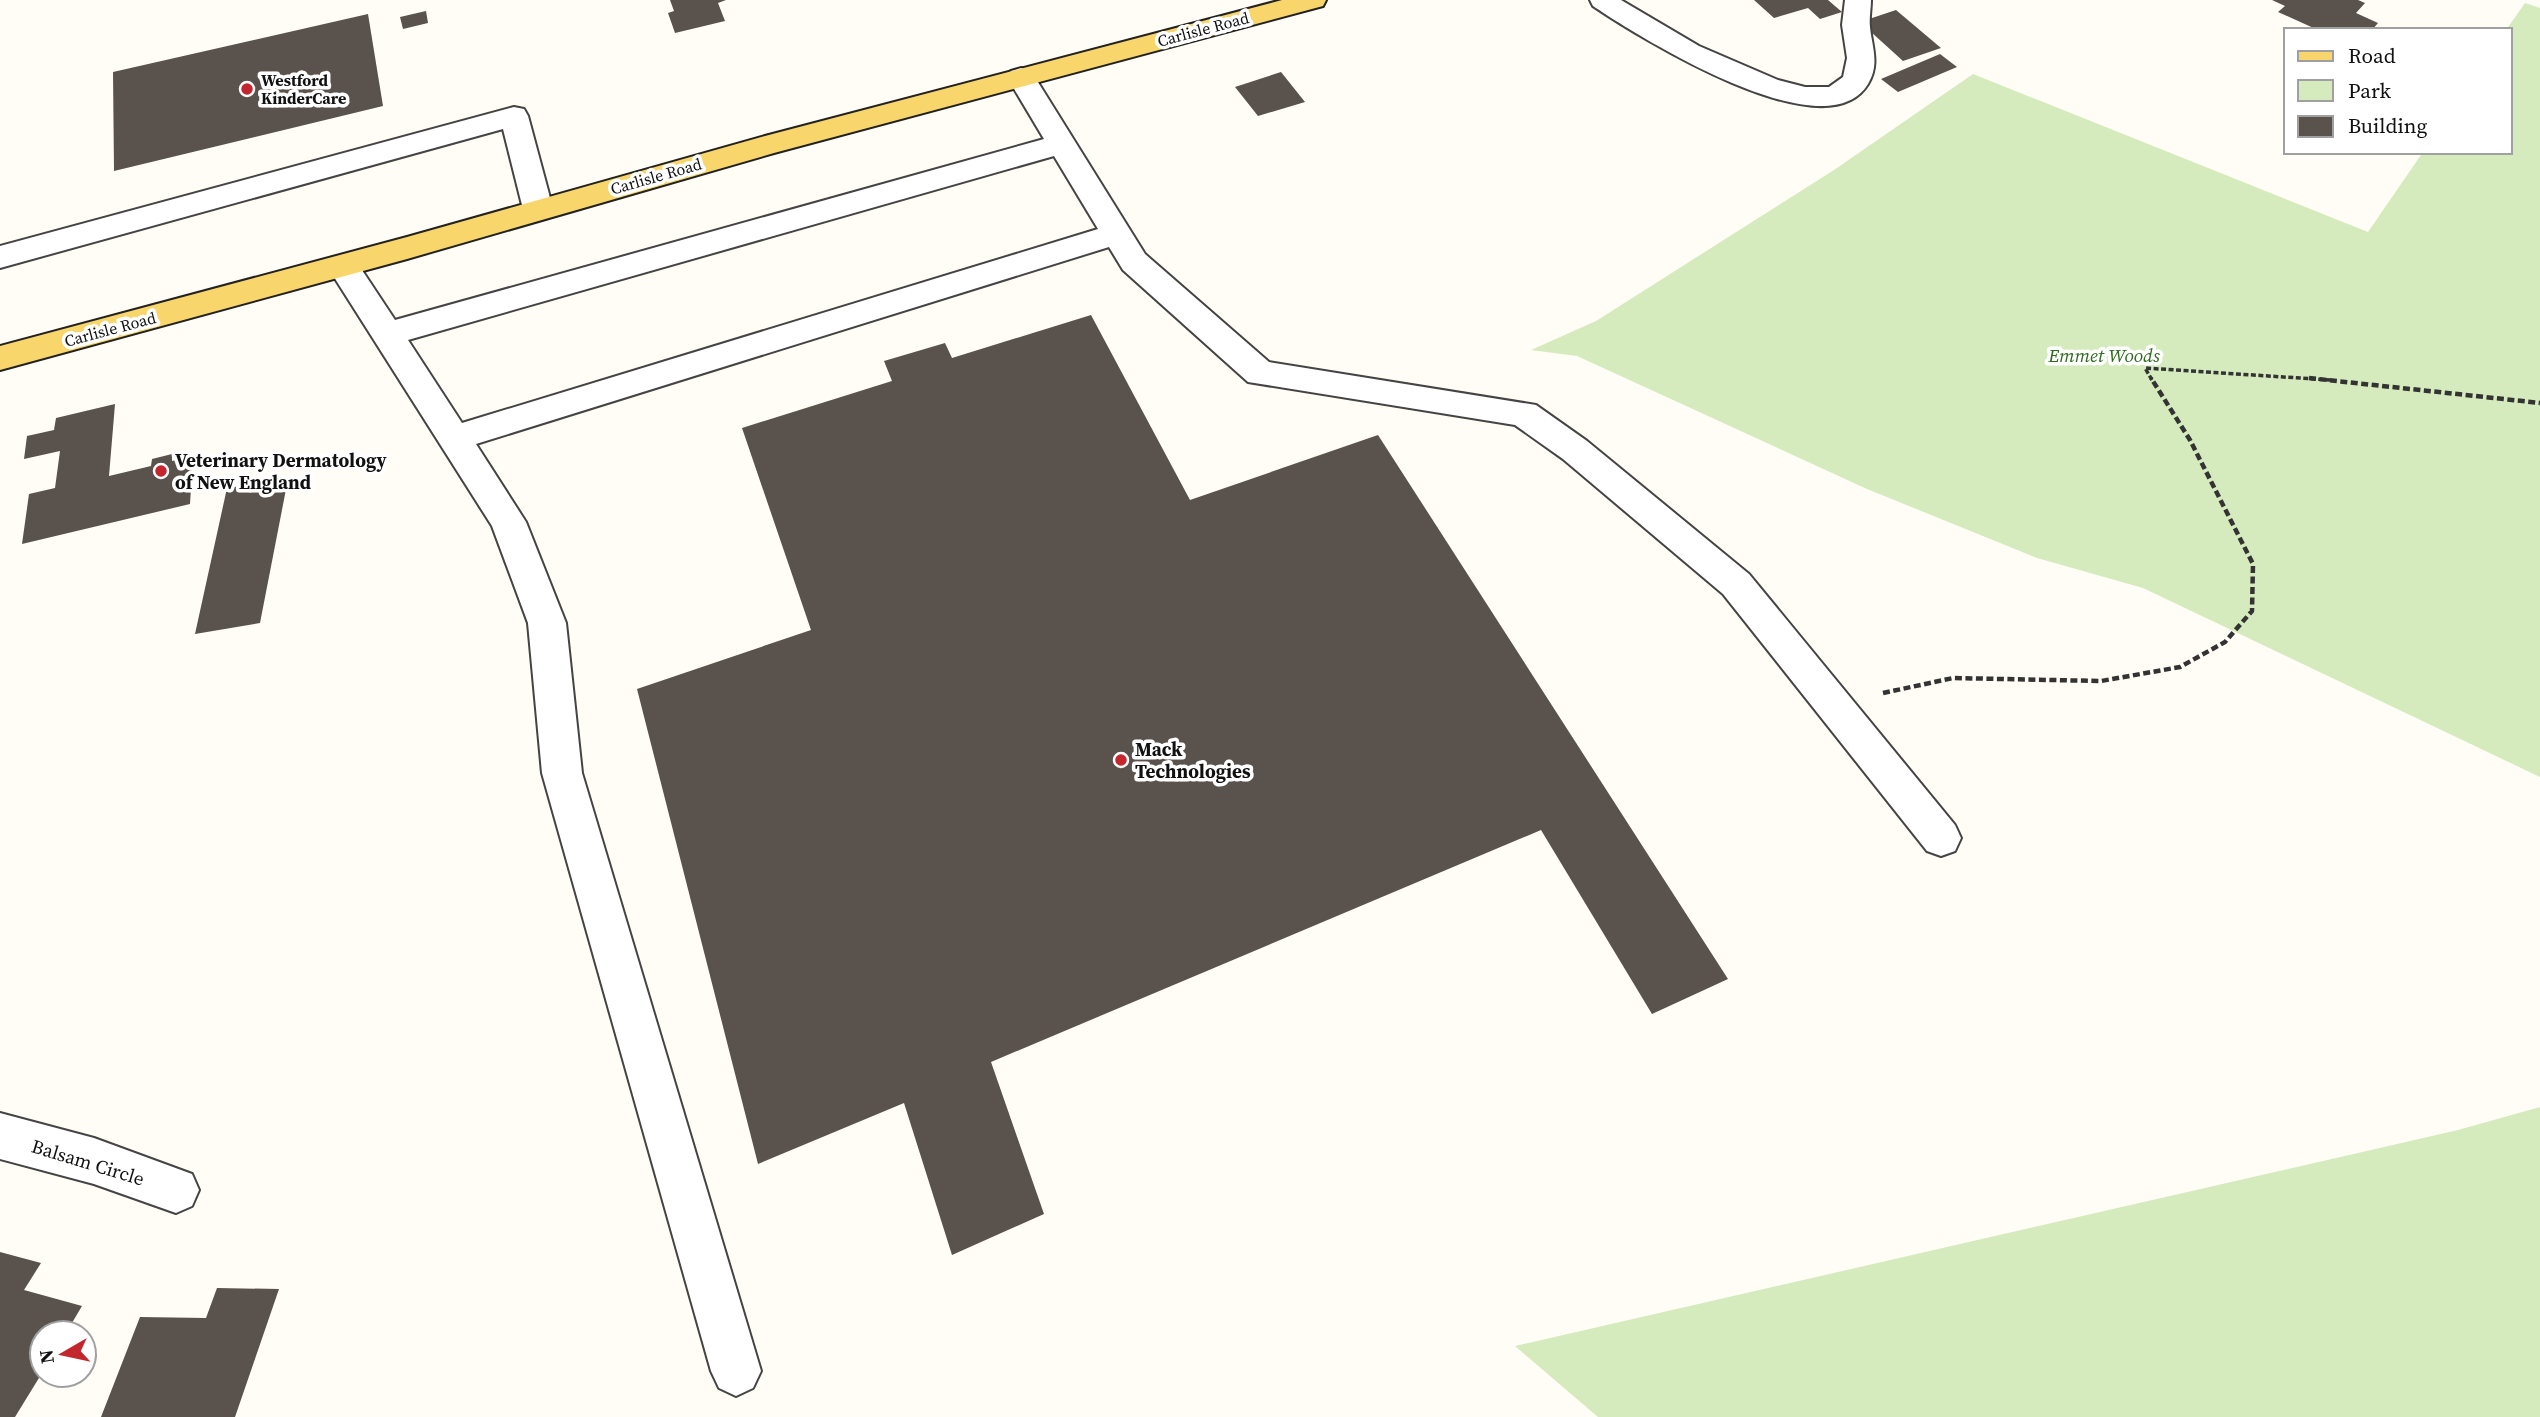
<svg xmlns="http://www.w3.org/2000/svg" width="2540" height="1417" font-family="'Source Serif 4',serif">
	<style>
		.green { fill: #d5ebbd }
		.building { fill: #5a524d }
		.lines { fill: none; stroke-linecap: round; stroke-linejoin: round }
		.minor-casing { stroke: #444; stroke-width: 4 }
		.major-casing { stroke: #222; stroke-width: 4 }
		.path-far1 { stroke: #333; stroke-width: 3.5; stroke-dasharray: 5 2.5; stroke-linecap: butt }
		.path { stroke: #333; stroke-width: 4.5; stroke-dasharray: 7 3.5; stroke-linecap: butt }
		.minor { fill: #fff; fill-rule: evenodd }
		.major { fill: #f9d66b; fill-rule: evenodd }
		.poi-dot { fill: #c4262e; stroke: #fff; stroke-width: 2.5 }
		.labels { text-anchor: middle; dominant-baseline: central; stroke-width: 7; stroke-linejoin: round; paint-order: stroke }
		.far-street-label { font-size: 16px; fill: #111; stroke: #fff }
		.far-poi-label { font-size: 16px; font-weight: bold; fill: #111; stroke: #fff; text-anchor: start }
		.park-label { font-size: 19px; font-style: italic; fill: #2f6b1f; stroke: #fff }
		.poi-label { font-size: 19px; font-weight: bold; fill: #111; stroke: #fff; text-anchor: start }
		.street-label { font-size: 19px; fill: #111; stroke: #fff }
	</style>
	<rect width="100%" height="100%" fill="#fffdf5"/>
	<path class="green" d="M2525,3l15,5v769l-397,-189 -106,-30 -170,-69 -290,-133 -46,-6 65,-29 238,-151 139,-96 395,158 55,-80h87v-122h-4z
		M2540,1107v310h-942l-83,-71 943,-216z"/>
	<path class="building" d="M670,0h56l-8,3 7,18 -50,12 -7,-20 6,-2z
		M1754,0h74l14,12 -22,7 -12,-11 -34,10z
		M2272,0h86l7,3 -9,10 22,10 -6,7 -42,-3 -12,3 -40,-18 7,-6z
		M1896,10l45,38 -38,13 -43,-39z
		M426,11l2,12 -25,6 -3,-12z
		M368,14l15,92 -269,65 -1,-99z
		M1940,54l17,13 -59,25 -17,-13z
		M1281,72l24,30 -47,14 -23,-29z
		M1091,315l99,185 188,-65 350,544 -76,35 -111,-184 -550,232 53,152 -92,41 -48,-152 -146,61 -121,-475 174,-59 -69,-202 150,-47 -8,-20 61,-18 7,15z
		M115,404l-6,72 42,-10 1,-7 20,-5v7l21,-5 -3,48 -168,40 7,-50 26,-6 5,-37 -36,8 3,-23 27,-6 2,-12z
		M288,479l-28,144 -65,11 32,-146z
		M0,1252l41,11 -17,27 58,16 -16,27h-24v40l-27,44h-15z
		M217,1288l62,1 -44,128h-134l39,-100 66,1z"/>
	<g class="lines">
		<defs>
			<path id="minor" d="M1590,0h31l78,46 79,34 27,7h24l14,-10 4,-19 -5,-33 3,-25h26c0,9 -2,18 -1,27 2,20 10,37 -2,57 -42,70 -229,-47 -275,-78z
				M1021,68l10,3 114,183 124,108 267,43 51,36 162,133 206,251 6,13 -6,13 -14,5 -14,-5 -204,-257 -160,-135 -48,-34 -267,-43 -125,-112 -14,-23 -633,197 50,78 40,101 16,150 179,598 -8,17 -17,8 -17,-8 -8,-17 -169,-598 -14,-150 -36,-97 -165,-260 5,-8 11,-3 11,3 41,62 649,-181 -37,-62 4,-6zM1054,156l44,73 -636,194 -54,-83z
				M514,107l10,2 4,7 25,93 -4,7 -11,3 -11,-3 -4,-7 -20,-80 -503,139v-22z
				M0,1113l94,25 98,36 7,16 -7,16 -16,7 -82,-29 -94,-25z"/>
			<path id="major" d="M1282,0h44l-3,6 -549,147 -367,106 -407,111v-24l407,-109 358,-101z"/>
		</defs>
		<use href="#minor" class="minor-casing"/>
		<use href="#major" class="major-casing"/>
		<path class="path-far1" d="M2152,380l-7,-12 185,12"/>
		<path class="path" d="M2309,378l231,25
			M1883,693l70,-15 148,3 79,-14 45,-25 27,-31 1,-47 -63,-124 -39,-62"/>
		<use href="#minor" class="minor"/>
		<use href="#major" class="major"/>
	</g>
	<g class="poi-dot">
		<circle cx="247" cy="89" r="7"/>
		<circle cx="161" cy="471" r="7"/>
		<circle cx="1121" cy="760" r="7"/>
	</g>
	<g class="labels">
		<g class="far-street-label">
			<text transform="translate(1203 29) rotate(-15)">Carlisle Road</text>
			<text transform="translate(656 176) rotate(-16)">Carlisle Road</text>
			<text transform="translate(110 329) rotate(-15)">Carlisle Road</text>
		</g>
		<g class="far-poi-label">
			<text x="261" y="80">Westford<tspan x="261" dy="18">KinderCare</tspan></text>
		</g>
		<g class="park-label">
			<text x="2104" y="355">Emmet Woods</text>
		</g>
		<g class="poi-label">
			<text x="175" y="460">Veterinary Dermatology<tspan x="175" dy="22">of New England</tspan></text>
			<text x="1135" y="749">Mack<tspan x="1135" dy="22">Technologies</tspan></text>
		</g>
		<g class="street-label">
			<text transform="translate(88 1162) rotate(17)">Balsam Circle</text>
		</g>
	</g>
	<rect x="2284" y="28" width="228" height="126" fill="#ffffff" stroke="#a0a0a0" stroke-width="2"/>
	<rect x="2298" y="51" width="35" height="10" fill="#f9d66b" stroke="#a0a0a0" stroke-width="2"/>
	<text x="2348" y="63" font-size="21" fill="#111111">Road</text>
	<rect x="2298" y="80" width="35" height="21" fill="#d5ebbd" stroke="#a0a0a0" stroke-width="2"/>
	<text x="2348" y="98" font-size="21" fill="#111111">Park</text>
	<rect x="2298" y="116" width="35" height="21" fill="#5a524d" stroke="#a0a0a0" stroke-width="2"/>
	<text x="2348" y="133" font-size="21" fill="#111111">Building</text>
	<g transform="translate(63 1354) rotate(261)"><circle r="33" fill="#ffffff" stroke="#a0a0a0" stroke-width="2"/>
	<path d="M0-5L12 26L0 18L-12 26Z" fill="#c4262e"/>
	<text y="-10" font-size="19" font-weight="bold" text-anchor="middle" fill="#111111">N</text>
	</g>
</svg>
